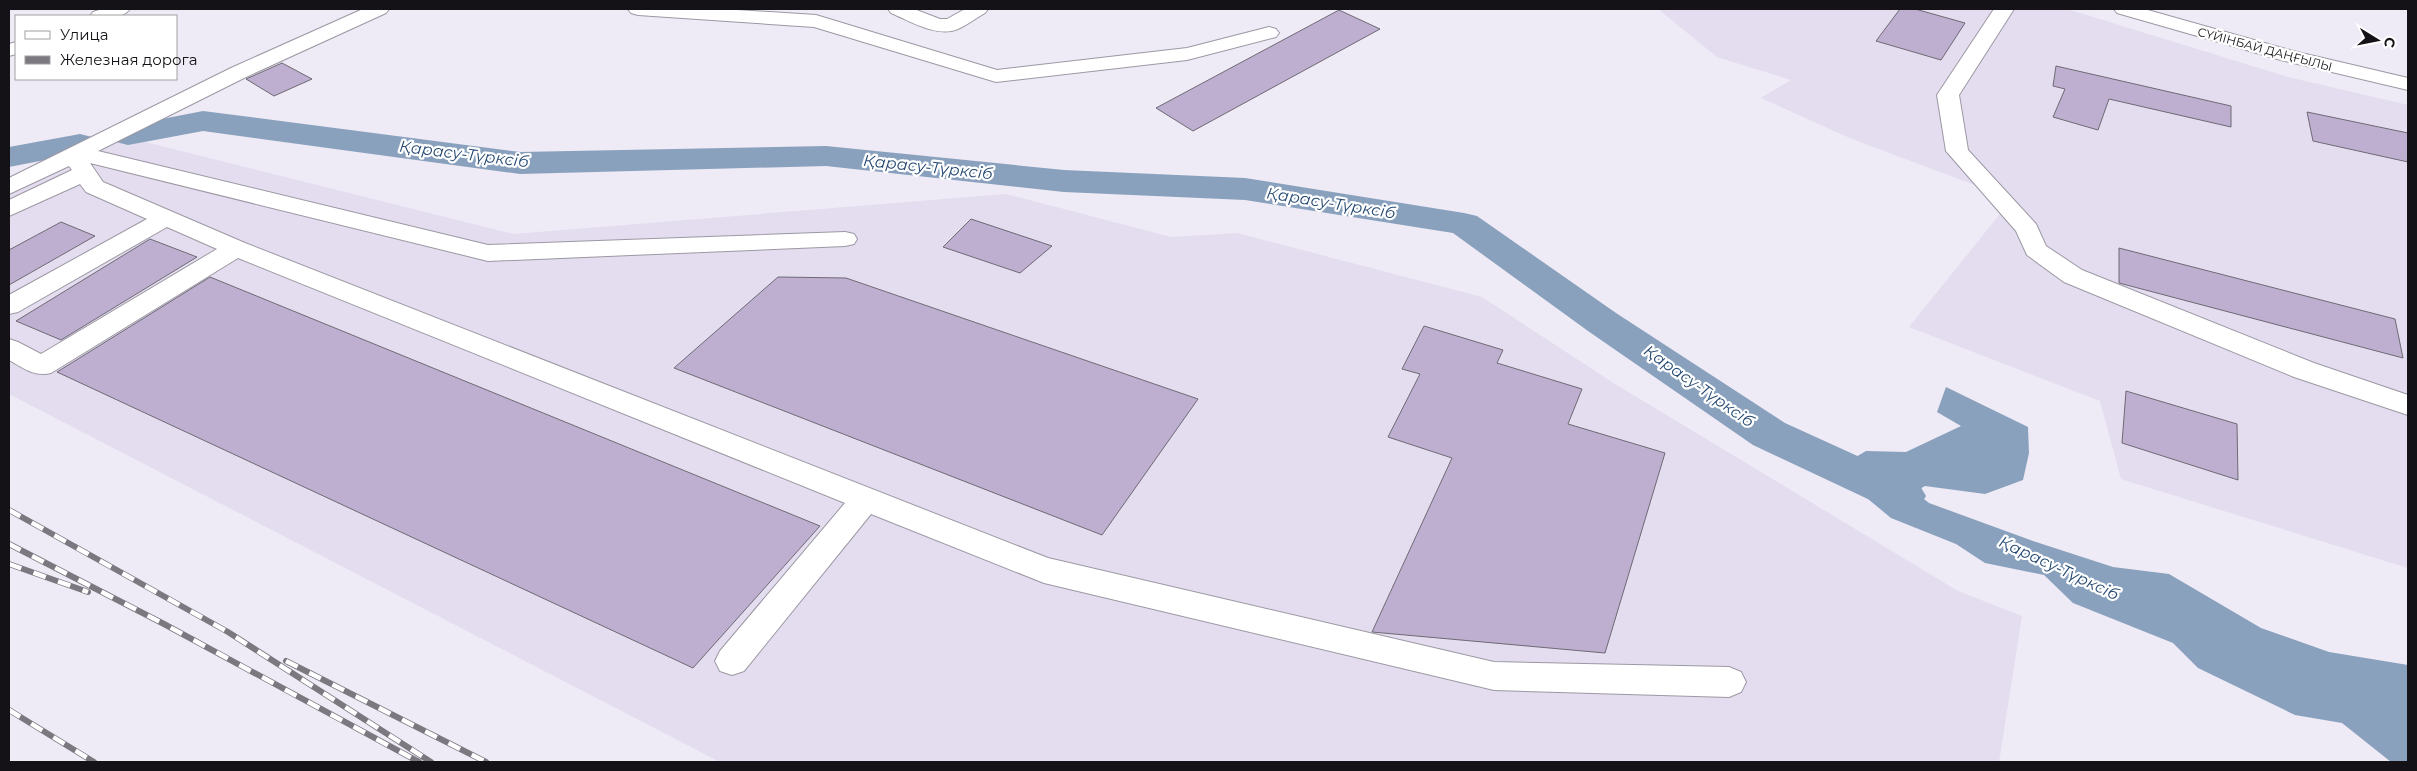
<svg xmlns="http://www.w3.org/2000/svg" width="2417" height="771" font-family="Montserrat,sans-serif">
	<style>
		.built { fill: #e3ddef }
		.water { fill: #89a1bd }
		.lines { fill: none; stroke-linecap: round; stroke-linejoin: round }
		.river { fill: #89a1bd; fill-rule: evenodd }
		.building { fill: #beafd0; stroke: #6e6a74 }
		.minor-casing { stroke: #9c98a3; stroke-width: 2 }
		.major-casing { stroke: #9c98a3; stroke-width: 2 }
		.minor { fill: #fff; fill-rule: evenodd }
		.major { fill: #fff; fill-rule: evenodd }
		.rail-casing { stroke: #7b7880; stroke-width: 6 }
		.rail { stroke: #fff; stroke-width: 4.5; stroke-dasharray: 13; stroke-linecap: butt }
		.labels { text-anchor: middle; dominant-baseline: central; stroke-width: 4.5; stroke-linejoin: round; paint-order: stroke }
		.far-street-label { font-size: 12px; fill: #141216; stroke: #fff }
		.water-label { font-size: 16px; font-style: italic; fill: #264a73; stroke: #fff }
	</style>
	<rect width="100%" height="100%" fill="#eeeaf6"/>
	<path class="built" d="M1658,9h409l221,68 120,28v463l-287,-89 -21,-78 -191,-74 103,-128 -160,-60 -91,-41 30,-18 -74,-23z
		M121,136l392,98 493,-40 165,43 66,-4 245,64 133,87 343,207 64,25 -23,146h-1279l-711,-368v-207z"/>
	<path class="water" d="M1946,387l82,40 1,26 -6,27 -38,14 -60,-8 -10,6 14,11 104,38 80,26 56,7 92,54 68,24 79,13v97h-17l-49,-39 -47,-8 -97,-47 -25,-25 -100,-40 -29,-28 -59,-12 -29,-19 -65,-26 -29,-24 -18,-30 22,-13 40,1 55,-26 -24,-14z"/>
	<g class="lines">
		<path class="river" d="M203,111l317,41 306,-6 238,24 181,8 219,35 13,3 139,97 169,110 134,61 7,12 -7,12 -16,5 -16,-5 -134,-63 -165,-114 -135,-98 -208,-33 -181,-8 -238,-26 -306,8 -317,-43 -75,14 -12,-3 -5,-7 5,-7z
			M80,134l12,3 5,7 -5,7 -83,16v-20z"/>
	</g>
	<path class="building" d="M1900,9h15l50,14 -24,37 -65,-19z
		M1339,10l41,19 -187,102 -37,-23z
		M282,63l30,16 -38,17 -28,-17z
		M2056,66l175,40v21l-122,-28 -11,31 -45,-13 12,-28 -12,-3z
		M2307,112l101,21v29l-95,-21z
		M971,219l81,27 -32,27 -77,-26z
		M61,222l34,14 -86,49v-35z
		M150,239l47,18 -136,83 -45,-19z
		M2119,248l276,71 8,39 -284,-75z
		M210,277l610,249 -127,142 -636,-296z
		M778,277l68,1 352,121 -96,136 -428,-167z
		M1424,326l79,24 -6,13 85,26 -14,35 97,29 -60,200 -233,-21 80,-174 -64,-21 32,-63 -18,-5z
		M2126,391l111,33 1,56 -116,-37z"/>
	<g class="lines">
		<defs>
			<path id="minor" d="M102,9h28c-8,11 -28,8 -40,7l3,-4z
				M363,9h26l-3,4 -140,64 -148,74 390,94 357,-13 9,2 3,5 -3,5 -9,2 -357,15 -398,-98 13,19 142,61 803,315 446,104 235,5 12,5 5,10 -5,10 -12,5 -235,-7 -450,-107 -173,-69 -127,157 -12,4 -12,-4 -5,-10 5,-10 125,-148 -607,-245 -187,115c-17,4 -28,-5 -42,-13v-21l9,3 23,12 176,-105 -50,-22 -149,85 -9,2v-19l138,-76 -61,-27 -6,-8 -71,32v-16l63,-30 -3,-4 -60,28v-16l222,-110z
				M628,9h93l95,6 181,55 190,-22 82,-21 7,2 3,4 -3,4 -89,23 -191,22 -182,-55 -176,-12 -7,-2z
				M888,9h26l26,10h7l18,-10h23l-3,4c-9,5 -18,12 -27,16 -21,9 -48,-8 -67,-16z
				M1994,9h20l-55,86 9,55 68,74 10,22 36,24 232,93 94,32v20l-114,-38 -230,-95 -37,-27 -11,-24 -70,-80 -9,-56z
				M16,42v12l-7,2v-12z"/>
			<path id="major" d="M2114,9h30l149,42 115,27v12l-127,-30 -164,-47z"/>
		</defs>
		<use href="#minor" class="minor-casing"/>
		<use href="#major" class="major-casing"/>
		<use href="#minor" class="minor"/>
		<use href="#major" class="major"/>
		<defs>
			<path id="rail" d="M9,510l219,122 203,130
				M9,544l155,80 255,138
				M9,564l79,28
				M286,661l200,101
				M9,710l85,52"/>
		</defs>
		<use href="#rail" class="rail-casing"/>
		<use href="#rail" class="rail"/>
	</g>
	<g class="labels">
		<g class="far-street-label">
			<text transform="translate(2265 49) rotate(15)">СҮЙІНБАЙ ДАҢҒЫЛЫ</text>
		</g>
		<g class="water-label">
			<text transform="translate(464 154) rotate(7)">Қарасу-Түрксіб</text>
			<text transform="translate(928 167) rotate(6)">Қарасу-Түрксіб</text>
			<text transform="translate(1331 203) rotate(9)">Қарасу-Түрксіб</text>
			<text transform="translate(1699 386) rotate(35)">Қарасу-Түрксіб</text>
			<text transform="translate(2059 568) rotate(25)">Қарасу-Түрксіб</text>
		</g>
	</g>
	<rect width="2417" height="771" fill="none" stroke="#141216" stroke-width="20"/>
	<rect x="15" y="15" width="162" height="65" fill="#ffffff" stroke="#a1a0a2"/>
	<rect x="25" y="31" width="25" height="8" fill="#ffffff" stroke="#a1a0a2"/>
	<text x="60" y="40" font-size="15" fill="#141216">Улица</text>
	<rect x="25" y="56" width="25" height="8" fill="#7b7880" stroke="#a1a0a2"/>
	<text x="60" y="65" font-size="15" fill="#141216">Железная дорога</text>
	<g transform="translate(2377 40) rotate(100)" stroke="#ffffff" stroke-width="4" paint-order="stroke">
	<path d="M0-4L9 19L0 12L-9 19Z" fill="#141216"/>
	<text y="-8" font-size="14" font-weight="bold" text-anchor="middle" fill="#141216">С</text>
	</g>
</svg>
